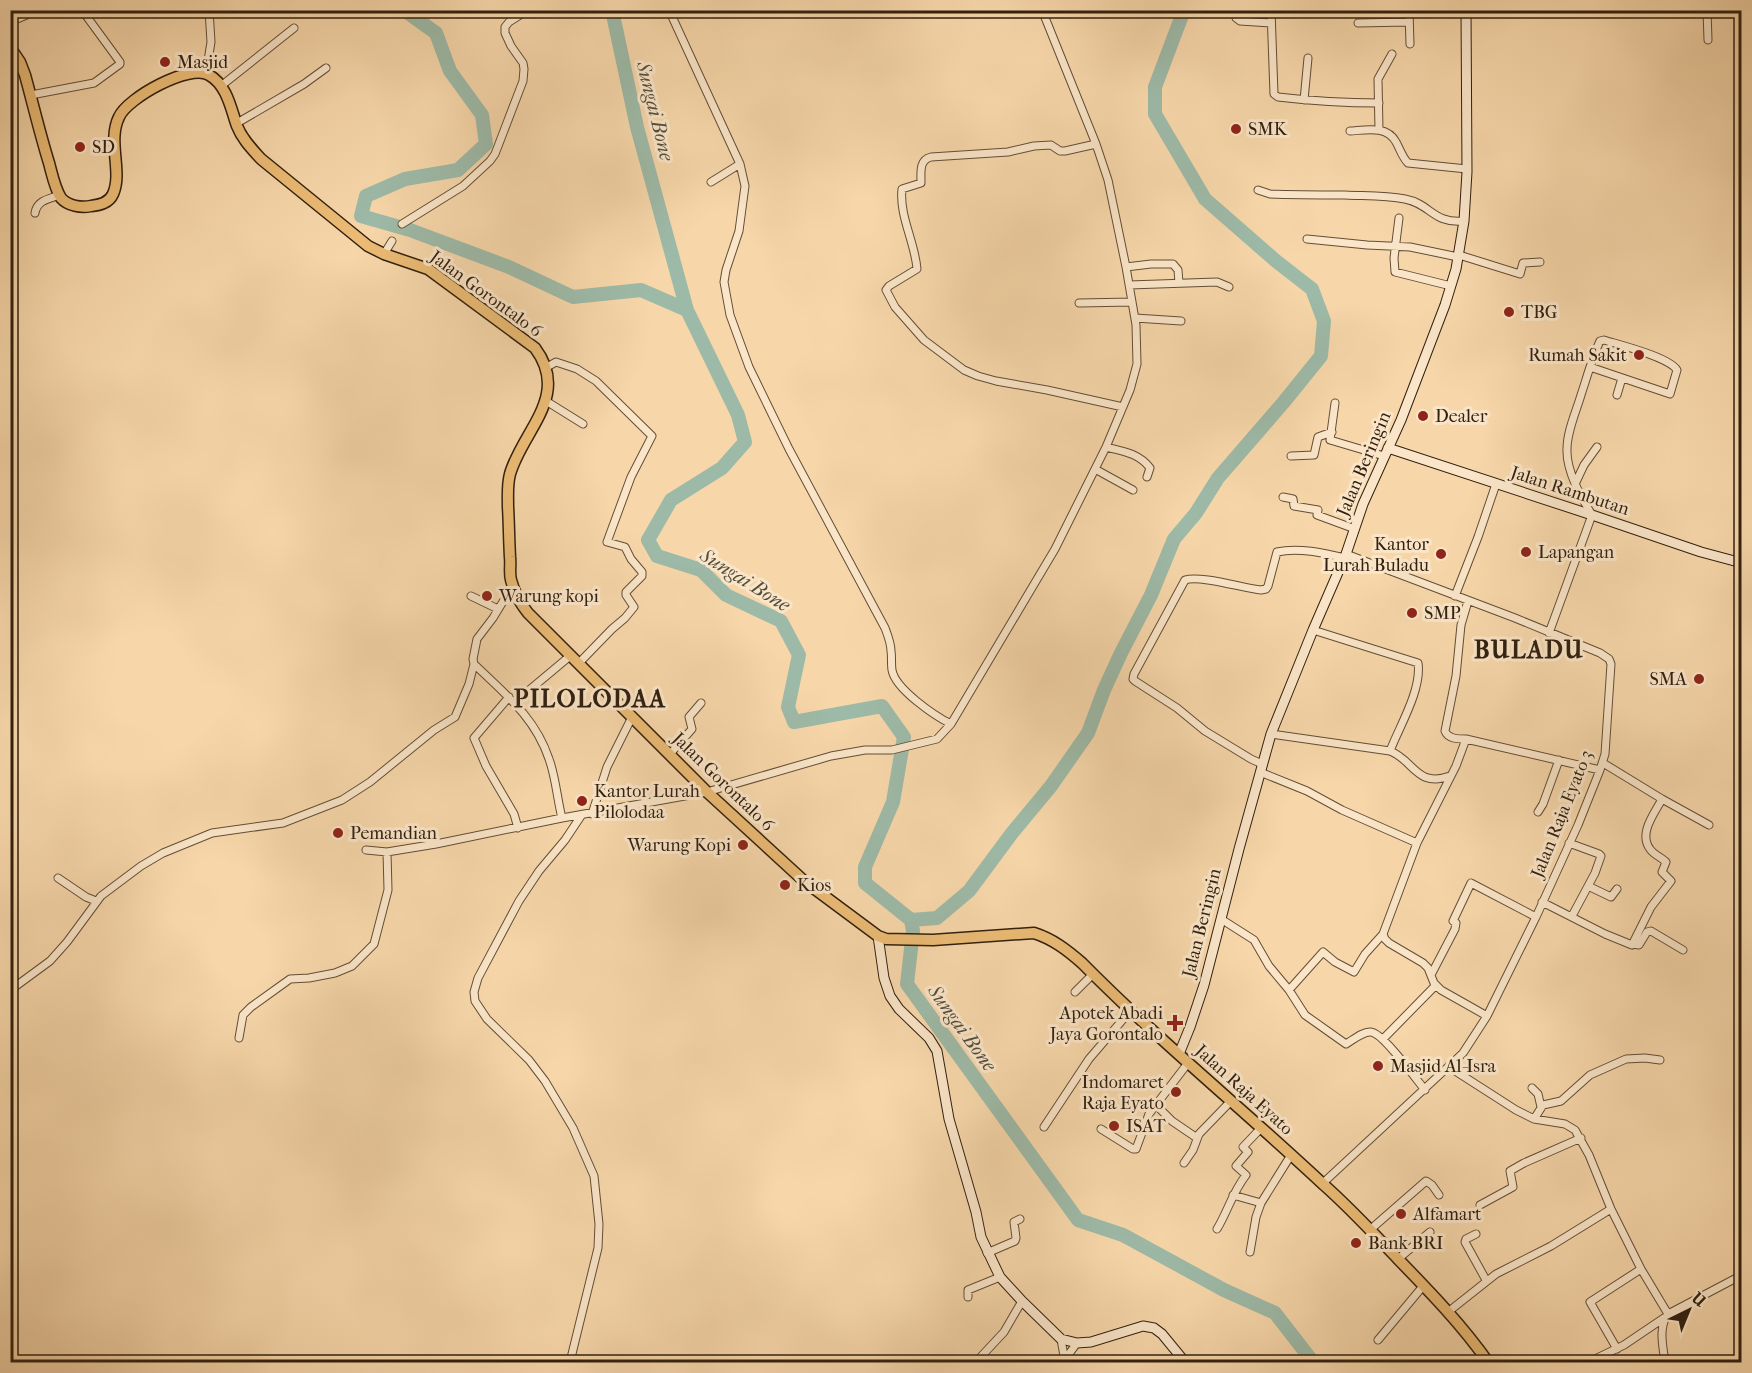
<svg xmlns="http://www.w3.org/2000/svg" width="1752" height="1373" font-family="'IM FELL French Canon',serif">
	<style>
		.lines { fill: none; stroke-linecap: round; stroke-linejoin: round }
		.river { stroke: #9dbaa8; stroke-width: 14 }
		.street-casing { stroke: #624e36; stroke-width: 9 }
		.secondary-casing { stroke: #31200f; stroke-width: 11 }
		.primary-casing { stroke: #31200f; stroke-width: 13 }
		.street { stroke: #fae5c8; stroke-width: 7 }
		.secondary { stroke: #fae5c8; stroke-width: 9 }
		.primary { stroke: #ecbc75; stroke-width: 10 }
		.poi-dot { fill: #8f2418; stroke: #fae5c8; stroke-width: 2 }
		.labels { text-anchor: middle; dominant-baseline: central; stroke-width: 6; stroke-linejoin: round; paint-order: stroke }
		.poi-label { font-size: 18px; fill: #31200f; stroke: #fae5c8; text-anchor: start }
		.street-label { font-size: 18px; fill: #31200f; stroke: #fae5c8 }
		.water-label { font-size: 20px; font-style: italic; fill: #514e3d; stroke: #fae5c8 }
		.district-label { font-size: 24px; font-weight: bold; letter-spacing: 1.5px; fill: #31200f; stroke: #fae5c8 }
	</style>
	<rect width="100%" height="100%" fill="#f7d7aa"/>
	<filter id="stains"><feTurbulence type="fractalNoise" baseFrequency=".00333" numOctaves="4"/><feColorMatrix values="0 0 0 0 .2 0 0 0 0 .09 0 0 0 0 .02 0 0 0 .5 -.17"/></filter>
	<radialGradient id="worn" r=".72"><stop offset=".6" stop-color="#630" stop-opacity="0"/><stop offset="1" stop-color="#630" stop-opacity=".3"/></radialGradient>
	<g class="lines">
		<path class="river" d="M404,10l32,23 14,38 32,44 4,29 -28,26 -53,9 -39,17 -5,20 49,14 99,37 64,30 68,-7 46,20
			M612,10l25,117 50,183 51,105 7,27 -23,26 -51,32 -23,40 9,16 44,14 25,25 55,26 18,34 -11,52 6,15 88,-16 22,31 -11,65 -28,65v16l46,37 2,11 -6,53 171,236 45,15 101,55 51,23 38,49
			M911,920l26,-2 32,-27 43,-58 39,-47 37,-53 16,-43 17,-37 30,-58 23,-56 22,-26 22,-35 65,-75 38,-47 3,-35 -12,-32 -36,-28 -71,-62 -50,-85v-27l29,-77"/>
		<defs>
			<path id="street" d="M669,10l71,154 5,22 -6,45 -13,39 -2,12 6,33 19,52 40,82 96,179c3,8 6,15 6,23 1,6 0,13 1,19 3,19 43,46 59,54
				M1235,10l1,8 4,3 31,2
				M1271,10l3,84 4,3c34,4 67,6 101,6
				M1409,10l1,34
				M1707,10l1,30
				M10,22l28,-12
				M1358,23l50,-1
				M206,73l5,-31 -2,-32
				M221,86l73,-58
				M31,95l63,-12 26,-19v-2l-38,-52
				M1304,100l4,-42
				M237,123l67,-39 22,-16
				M1379,130l-1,-51 14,-25
				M1350,131c16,-1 37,-6 46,11 4,7 6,15 12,21l59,6
				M1096,144l-31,7h-5l-9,-6 -17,1 -26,6 -77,5c-12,3 -10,15 -10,26l-19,6c-3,27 13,53 15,80l-28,17 -3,4 9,17 29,33 40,30 14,6 18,5 51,9 76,17
				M711,182l29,-18
				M1258,190l12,4c25,1 50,1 75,1 20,1 40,0 60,4 26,5 28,25 59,22
				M35,213c2,-13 14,-14 25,-18
				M1399,218l-5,40 1,14 56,14
				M402,224l61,-38 27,-25 5,-7 28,-73 1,-12 -1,-6 -12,-17 -6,-13v-6l4,-5 19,-12
				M1307,239l60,6 43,2 48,10
				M384,254l8,-13
				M1459,255l61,19 3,-11 17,-1
				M1126,267l25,-3h22l5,6 1,13
				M1129,285l88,-3 12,5
				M1079,303l53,-1
				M1135,318l46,3
				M547,367l9,-5 21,7 19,12 56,55 -21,41 -24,65 18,5 6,12 11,13v4l-16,16v3l8,12 -9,11 -13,11 -33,34
				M1617,395l5,-17
				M546,401l37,23
				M1335,403l-5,37 54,16
				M1106,447c16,4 33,6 44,21l-3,9
				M1291,456l23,-1 4,-18 14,-5
				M1095,469l38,21
				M1576,482l8,-17 13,-18
				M1283,497l10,2 1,7 24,4 -1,5 38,14
				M515,590l-8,5 -14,23 -16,21 -4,20 1,5c31,30 61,53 75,95 7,19 8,40 13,59
				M471,596l27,13
				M1455,596l23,-59 18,-53
				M1313,630l105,33c4,27 -19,64 -28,88 24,9 26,37 60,25
				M1549,633l43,-118c-11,-18 -26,-44 -25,-66 0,-18 9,-37 14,-54 6,-18 11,-37 19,-54l4,-1c16,5 65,17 73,30l-7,24 -80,-27
				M509,697l-35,41 12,28 28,48 4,14
				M515,702l55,-46
				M1271,734l119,17
				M1466,739c-8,0 -18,0 -21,-8l11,-55 5,-51 7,-24
				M670,754l22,-25 -3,-12 12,-14
				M1262,764l-11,-5 -46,-28 -28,-23 -42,-27 -2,-2 1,-5 51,-94c15,-5 58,8 76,10l5,-1 2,-3 9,-34c21,-5 47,1 68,6
				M1260,772l47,19 35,19 75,33
				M1662,799l47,26
				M1538,812l5,-8 16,-44
				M592,814l15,-47 25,-50
				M1569,843l30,11 2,2 -6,17 -23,43
				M366,850l21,2 49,-8 126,-26 145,-26 124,-36 34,-6h27l45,-11 14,-15 104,-175 51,-102 24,-57 7,-26 -1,-39 -10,-58 -18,-87 -12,-36 -54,-134
				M58,878l28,19 10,4
				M1588,886l23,11 6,-8
				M1542,902l63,32 27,11 19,-38 20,-26 -9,-9 4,-10c-5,-5 -12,-7 -16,-13 -12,-16 5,-36 12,-50l-59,-36
				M1221,919l33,21 15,26 20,24 16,25 41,29c7,-4 17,-13 25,-12 12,1 45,47 54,58
				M1633,944l6,1 8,-13 4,-1 32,19
				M1431,975l24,-46 1,-6 -3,-2 18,-38 65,34
				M10,989l6,-3 34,-25 17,-19 34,-46 40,-30 22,-13 49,-20 71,-10 59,-23 28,-18 64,-52 21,-13 14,-33 5,-20
				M1289,990l34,-38 12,10 19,10 11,-18 18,-20
				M1075,992l18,-18
				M1487,1016l-46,-26 -7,-7 -6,-15 -5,-5 -34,-20 -4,-4 -2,-5 34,-91 39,-77 10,-27 134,31
				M239,1038l4,-23 8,-8 39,-28 19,-1 26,-5 17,-7 22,-22 14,-54 -1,-38
				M1383,1039l53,-54
				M1449,1067l67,43 18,9 31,5 10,6 14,25 22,54 30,60 27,45c-10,13 -5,33 -3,48
				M1532,1088l6,6 3,13
				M1155,1104l17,17 25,17
				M1534,1119l9,-14 18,-4 29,-26 36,-16 19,-1 15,2
				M1044,1127l45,-68 42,-49
				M1101,1129l32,20h3l13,-35 39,-51
				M1184,1163l9,-13 6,-16 32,-33
				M1323,1183l140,-130 24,-37 49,-99 42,-92 22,-55 5,-16 6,-90 -2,-5 -9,-6 -85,-35 -169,-64
				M1233,1195l28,8
				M1480,1205l33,-18 -3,-16 14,-8 57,-25
				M1217,1229c11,-18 15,-36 29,-54l-10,-9 12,-14 -5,-5 18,-19
				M1371,1229l55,-48 6,4 7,10
				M1476,1234l-10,5 -1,3 21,38
				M1250,1252l6,-35 5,-14 30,-48
				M987,1253l28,-12 1,-3 -2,-16 6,-3
				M1398,1259l32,-27
				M968,1297v-7l32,-13
				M1448,1312l48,-38 55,-28 60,-37
				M1668,1314l74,-39
				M1061,1339l4,23
				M1378,1340l46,-55
				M1617,1349l-27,-47 51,-33
				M570,1362l28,-114 1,-24 -5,-48 -21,-48 -28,-47 -16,-21 -42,-41 -12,-18 -1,-9 4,-14 41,-77 20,-30 26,-31 16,-24
				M925,1362l1,-2
				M976,1362l28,-30 18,-31
				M1063,1362l14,-19
				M1589,1362l35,-17 40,-27"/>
			<path id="secondary" d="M1388,448l204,67 109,37 41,11
				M878,936l6,42 6,18 9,13 30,29 8,13 12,68 27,93 5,25 19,40 22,24 39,38 16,4 14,-1 52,-16 11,2 8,6 23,28
				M1179,1054l11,-27 14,-42 35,-136 32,-115 42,-104 33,-76 17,-50 38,-84 44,-115 11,-36 8,-48 3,-49 -1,-162"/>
			<path id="primary" d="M10,47l10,15 5,13c8,29 15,59 24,88 3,11 6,26 12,35 7,8 20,10 30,8 9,-1 18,-3 22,-12 10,-22 -6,-53 6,-77 8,-19 71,-54 90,-42 18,10 22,34 28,51 5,13 15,23 24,33l107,87 16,8 44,15 107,79c36,48 -13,83 -25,126 -3,11 -2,22 -2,33 1,16 1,33 2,50 1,8 -1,16 1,23 3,12 9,23 17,33l179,179 97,89 74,55 8,3 47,1 101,-7c19,6 33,17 48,30 77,78 162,147 242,222 26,23 50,49 74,74 32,33 64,66 90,103"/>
		</defs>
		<use href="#street" class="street-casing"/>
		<use href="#secondary" class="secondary-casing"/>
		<use href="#primary" class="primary-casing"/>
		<use href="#street" class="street"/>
		<use href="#secondary" class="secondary"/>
		<use href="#primary" class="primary"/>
	</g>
	<g class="poi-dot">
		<circle cx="165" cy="62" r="6"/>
		<circle cx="1236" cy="129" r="6"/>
		<circle cx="80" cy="147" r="6"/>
		<circle cx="1509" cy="312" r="6"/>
		<circle cx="1639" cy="355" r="6"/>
		<circle cx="1423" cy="416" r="6"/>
		<circle cx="1526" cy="552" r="6"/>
		<circle cx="1441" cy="554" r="6"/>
		<circle cx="487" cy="596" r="6"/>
		<circle cx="1412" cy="613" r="6"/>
		<circle cx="1699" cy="679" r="6"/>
		<circle cx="582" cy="801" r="6"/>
		<circle cx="338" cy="833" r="6"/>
		<circle cx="743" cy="845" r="6"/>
		<circle cx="785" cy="885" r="6"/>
		<path d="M1172 1014h6v6h6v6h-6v6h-6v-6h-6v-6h6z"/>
		<circle cx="1378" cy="1066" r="6"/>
		<circle cx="1176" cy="1092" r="6"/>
		<circle cx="1114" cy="1126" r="6"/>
		<circle cx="1401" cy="1214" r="6"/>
		<circle cx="1356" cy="1243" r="6"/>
	</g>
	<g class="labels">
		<g class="poi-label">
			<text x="177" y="62">Masjid</text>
			<text x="1248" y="129">SMK</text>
			<text x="92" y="147">SD</text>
			<text x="1521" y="312">TBG</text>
			<text x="1627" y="355" text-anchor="end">Rumah Sakit</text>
			<text x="1435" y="416">Dealer</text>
			<text x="1429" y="544" text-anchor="end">Kantor<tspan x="1429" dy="21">Lurah Buladu</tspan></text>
			<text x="1538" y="552">Lapangan</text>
			<text x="499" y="596">Warung kopi</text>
			<text x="1424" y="613">SMP</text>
			<text x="1687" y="679" text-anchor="end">SMA</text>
			<text x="594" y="791">Kantor Lurah<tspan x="594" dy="21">Pilolodaa</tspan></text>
			<text x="350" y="833">Pemandian</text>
			<text x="731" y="845" text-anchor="end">Warung Kopi</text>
			<text x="797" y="885">Kios</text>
			<text x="1163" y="1013" text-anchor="end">Apotek Abadi<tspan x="1163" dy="21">Jaya Gorontalo</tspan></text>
			<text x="1390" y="1066">Masjid Al-Isra</text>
			<text x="1164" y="1082" text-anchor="end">Indomaret<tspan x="1164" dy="21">Raja Eyato</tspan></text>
			<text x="1126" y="1126">ISAT</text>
			<text x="1413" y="1214">Alfamart</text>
			<text x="1368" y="1243">Bank BRI</text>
		</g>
		<g class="street-label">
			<text transform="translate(486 294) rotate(36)">Jalan Gorontalo 6</text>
			<text transform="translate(1364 464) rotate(-67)">Jalan Beringin</text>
			<text transform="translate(1570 491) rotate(18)">Jalan Rambutan</text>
			<text transform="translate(723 782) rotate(44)">Jalan Gorontalo 6</text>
			<text transform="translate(1562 814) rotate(-68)">Jalan Raja Eyato 3</text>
			<text transform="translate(1202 923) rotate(-76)">Jalan Beringin</text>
			<text transform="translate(1244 1090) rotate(42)">Jalan Raja Eyato</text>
		</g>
		<g class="water-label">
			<text transform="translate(655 111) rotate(76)">Sungai Bone</text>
			<text transform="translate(745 580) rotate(32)">Sungai Bone</text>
			<text transform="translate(962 1028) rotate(54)">Sungai Bone</text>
		</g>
		<g class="district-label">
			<text x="1529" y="650">BULADU</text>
			<text x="590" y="699">PILOLODAA</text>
		</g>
	</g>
	<rect width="1752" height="1373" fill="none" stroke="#f7d7aa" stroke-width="36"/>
	<rect x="12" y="12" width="1728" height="1349" fill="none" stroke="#31200f" stroke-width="3"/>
	<rect x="18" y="18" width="1716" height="1337" fill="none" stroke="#31200f" stroke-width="1.5"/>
	<g transform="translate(1689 1310) rotate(43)" stroke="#fae5c8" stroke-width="4.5" paint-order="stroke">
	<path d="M0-4.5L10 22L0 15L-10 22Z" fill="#31200f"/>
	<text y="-9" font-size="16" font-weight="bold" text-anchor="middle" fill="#31200f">U</text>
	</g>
	<rect width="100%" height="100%" filter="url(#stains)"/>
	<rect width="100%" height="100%" fill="url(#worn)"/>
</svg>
